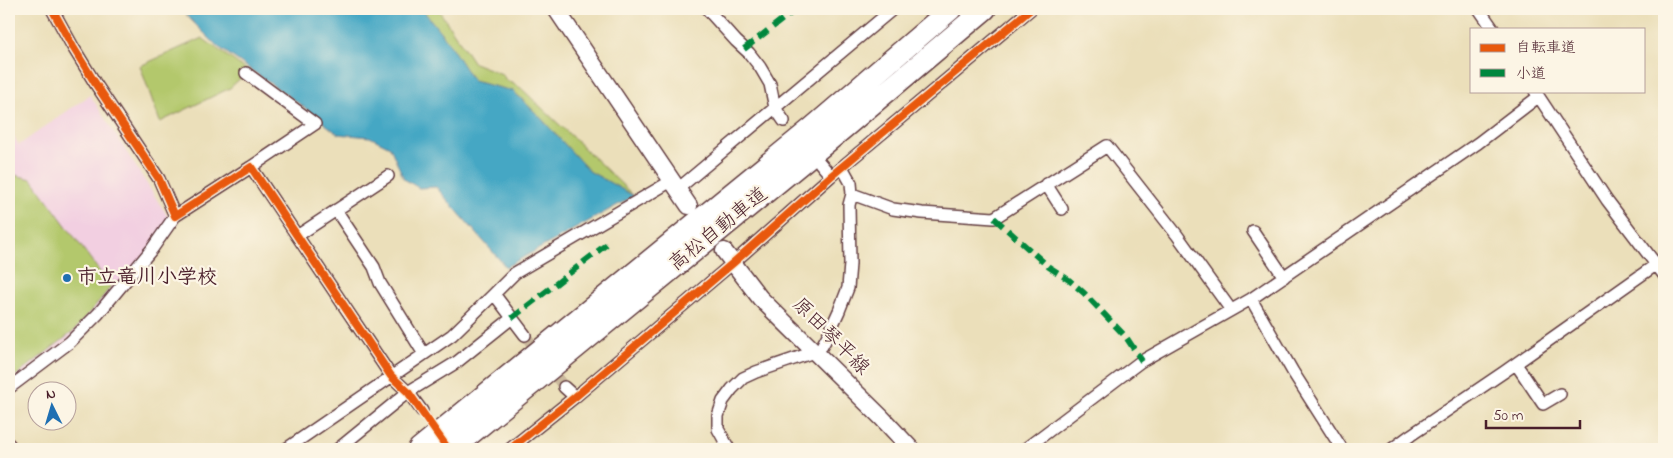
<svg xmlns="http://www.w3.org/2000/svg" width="1673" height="458" font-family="'Indie Flower','Klee One',sans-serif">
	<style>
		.built { fill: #f2cfe1 }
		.green { fill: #b3c86c; stroke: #7e744c }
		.water { fill: #44a7c4; stroke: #476378 }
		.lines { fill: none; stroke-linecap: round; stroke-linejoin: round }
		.minor-tunnel { stroke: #cbb99d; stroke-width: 11; stroke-dasharray: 11 5.5; stroke-linecap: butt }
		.minor-casing { stroke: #623c40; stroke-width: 14 }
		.secondary-casing { stroke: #623c40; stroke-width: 19 }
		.motorway-casing { stroke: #623c40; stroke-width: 24 }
		.minor { stroke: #fff; stroke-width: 11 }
		.secondary { stroke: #fff; stroke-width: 16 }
		.motorway { stroke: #fff; stroke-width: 21 }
		.quiet { stroke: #00873e; stroke-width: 6; stroke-dasharray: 12 6; stroke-linecap: butt }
		.cycleway-casing { stroke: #fcf5e5; stroke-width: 11 }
		.cycleway { stroke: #e8590c; stroke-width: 8 }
		.poi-dot { fill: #1f6fb2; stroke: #fcf5e5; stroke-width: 2 }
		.labels { text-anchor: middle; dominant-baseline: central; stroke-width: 4.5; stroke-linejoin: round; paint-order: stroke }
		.street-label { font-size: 20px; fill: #4a1f2b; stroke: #fcf5e5 }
		.poi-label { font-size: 20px; font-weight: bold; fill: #4a1f2b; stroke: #fcf5e5; text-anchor: start }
	</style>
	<rect width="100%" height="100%" fill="#fcf5e5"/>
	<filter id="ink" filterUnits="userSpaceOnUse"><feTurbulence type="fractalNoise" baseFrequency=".02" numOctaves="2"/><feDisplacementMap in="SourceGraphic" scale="10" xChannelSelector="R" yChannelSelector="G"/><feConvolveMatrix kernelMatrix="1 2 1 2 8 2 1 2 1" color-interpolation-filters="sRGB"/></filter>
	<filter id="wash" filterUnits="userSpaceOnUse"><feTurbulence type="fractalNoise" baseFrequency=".0096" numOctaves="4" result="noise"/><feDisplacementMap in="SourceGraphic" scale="20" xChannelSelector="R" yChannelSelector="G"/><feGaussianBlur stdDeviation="1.12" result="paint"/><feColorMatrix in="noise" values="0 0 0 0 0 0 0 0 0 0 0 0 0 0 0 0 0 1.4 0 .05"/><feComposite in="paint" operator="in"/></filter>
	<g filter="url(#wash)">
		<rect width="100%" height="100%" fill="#ebdfba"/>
		<path class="built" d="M90,95l82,128 -93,109 -70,54v-257l10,16z"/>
		<path class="green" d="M422,9h16l36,54 28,11 4,6 15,8 113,108 -45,-25 -50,-55 -26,-25 -40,-10 -27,-41z
			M202,38l46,33 -18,17 -70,34 -20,-56z
			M10,174l22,5 79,108 -37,44 -65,50z"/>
		<path class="water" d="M180,9h242l24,30 27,42 40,10 26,25 50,55 45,25 -128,71 -70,-80 -17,1 -15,-9 -14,-32 -20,-10 -32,-3 -37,-29 -84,-59z"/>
	</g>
	<g filter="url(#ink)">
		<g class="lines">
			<path class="minor-tunnel" d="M525,335l39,52
				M422,411l17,26"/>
			<defs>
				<path id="minor" d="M52,9l21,38 22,36 64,96 16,37 76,-49 140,209 17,16 14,19
					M707,9l29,32 13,12 11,14 10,17 5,24 9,13
					M1479,9l14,20
					M246,73l69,51 -64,43
					M1535,91l72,109 57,75
					M820,163l11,13
					M1046,184l16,25
					M679,188l214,-179
					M852,194l41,15 29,4 72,5 113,-72 70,89 54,75
					M336,210l38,57 6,16 44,71
					M1253,231l31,46
					M297,236l91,-60
					M1251,299l42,73 49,77
					M525,335l-31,-41 21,-21 158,-93
					M1516,364l27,40 17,-10
					M564,387l11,10
					M9,388l61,-46 28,-28 54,-65 23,-33
					M9,444l3,5
					M286,449l166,-114 42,-41
					M338,449l70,-57 49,-30 55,-44
					M510,449l65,-52 158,-134 98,-87 200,-167
					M729,449l-11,-20v-13l5,-15 9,-12 11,-11 13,-6 58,-20 8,-6 5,-9 12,-26 9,-23 2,-24 -1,-59 3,-11 -1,-11 -9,-16
					M1025,449l115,-87 111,-63 227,-156 60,-46
					M1392,449l19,-14 93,-63 160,-113"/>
				<path id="secondary" d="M556,9l133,197
					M724,251l36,47 122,120 29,31"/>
				<path id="motorway" d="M419,449l392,-320 140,-120
					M452,449l375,-307 158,-133"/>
			</defs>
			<use href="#minor" class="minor-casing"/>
			<use href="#secondary" class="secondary-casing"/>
			<use href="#motorway" class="motorway-casing"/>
			<use href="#minor" class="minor"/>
			<use href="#secondary" class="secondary"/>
			<use href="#motorway" class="motorway"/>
			<path class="quiet" d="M744,49l52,-40
				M994,218l55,49 20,13 15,13 42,44 16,24
				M512,318l95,-74"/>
			<defs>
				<path id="cycleway" d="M52,9l21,38 22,36 64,96 16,37 76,-49 140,209 17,16 40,57
					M510,449l65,-52 158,-134 98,-87 200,-167"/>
			</defs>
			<use href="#cycleway" class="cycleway-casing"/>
			<use href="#cycleway" class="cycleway"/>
		</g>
	</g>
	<circle class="poi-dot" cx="67" cy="278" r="5"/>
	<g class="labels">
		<g class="street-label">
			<text transform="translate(719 230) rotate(-39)">高松自動車道</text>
			<text transform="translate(830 337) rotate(45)">原田琴平線</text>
		</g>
		<g class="poi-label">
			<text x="77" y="278">市立竜川小学校</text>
		</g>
	</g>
	<rect width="1673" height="458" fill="none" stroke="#fcf5e5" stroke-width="30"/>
	<rect x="1470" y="28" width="175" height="65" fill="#fcf5e5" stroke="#b59f9b"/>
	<rect x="1480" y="44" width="25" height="8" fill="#e8590c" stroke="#b59f9b"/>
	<text x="1516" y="52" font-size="15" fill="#4a1f2b">自転車道</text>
	<rect x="1480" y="69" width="25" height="8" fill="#00873e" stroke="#b59f9b"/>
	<text x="1516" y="78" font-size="15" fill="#4a1f2b">小道</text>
	<g transform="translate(52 406) rotate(355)"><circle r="24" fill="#fcf5e5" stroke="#b59f9b"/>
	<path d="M0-4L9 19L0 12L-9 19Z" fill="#1f6fb2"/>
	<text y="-8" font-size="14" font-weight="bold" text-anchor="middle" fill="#4a1f2b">N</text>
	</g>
	<path d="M1486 420v8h94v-8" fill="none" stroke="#4a1f2b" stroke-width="2.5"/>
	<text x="1493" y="420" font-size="15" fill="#4a1f2b" stroke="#fcf5e5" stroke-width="4" paint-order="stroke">50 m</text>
</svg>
